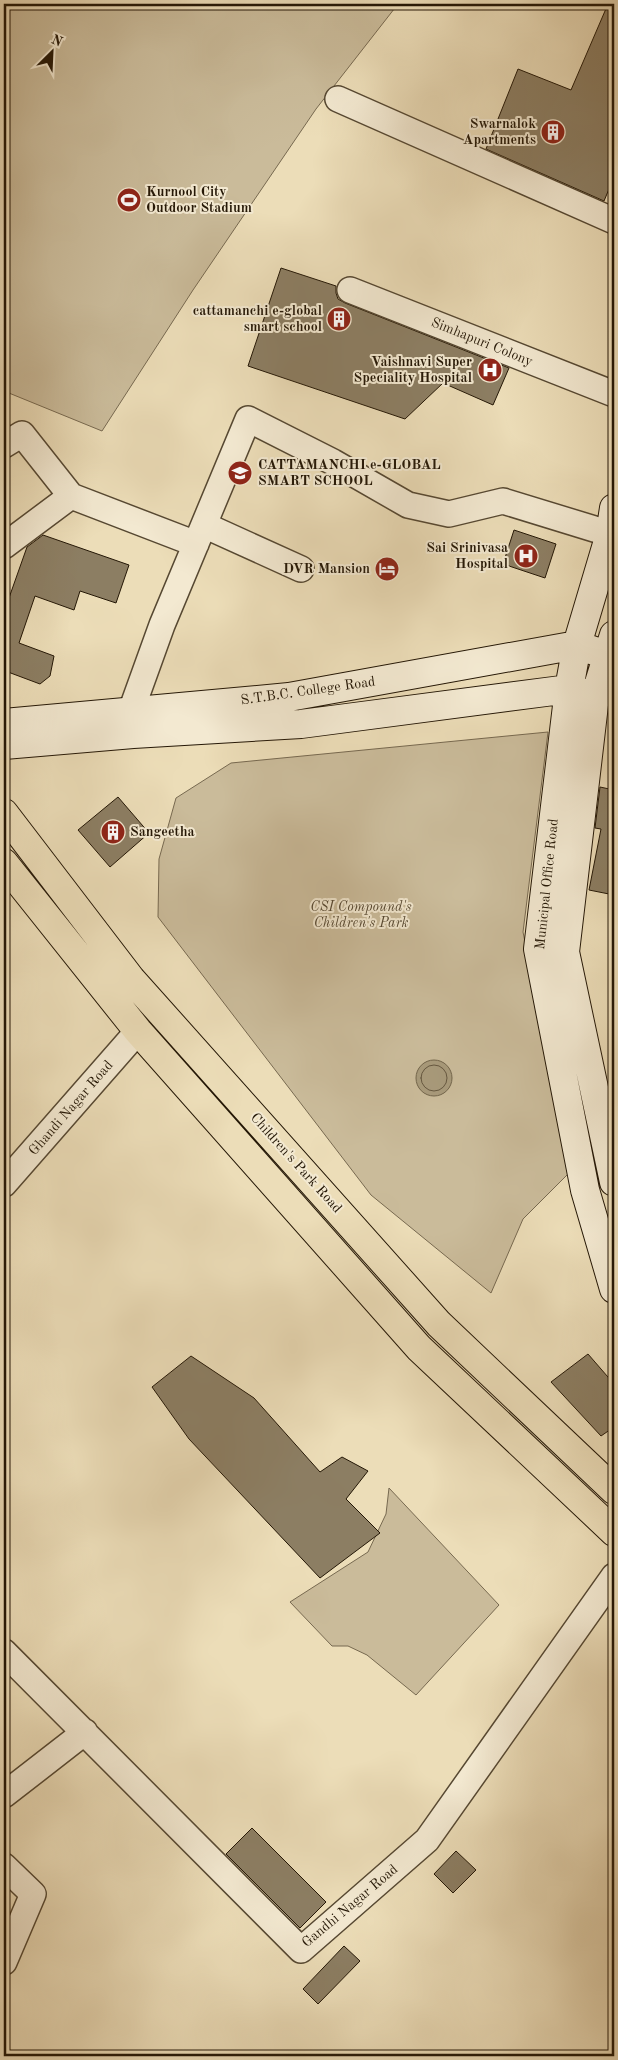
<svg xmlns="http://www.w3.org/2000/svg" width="618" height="2060" font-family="'Old Standard TT',serif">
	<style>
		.green { fill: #cabb9a; stroke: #776950 }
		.water { fill: #a89a7b; stroke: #73664c }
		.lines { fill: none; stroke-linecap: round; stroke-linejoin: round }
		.shore { stroke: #665840; stroke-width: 1 }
		.building { fill: #8c7e63; stroke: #241706 }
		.street-casing { stroke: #564832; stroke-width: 28 }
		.secondary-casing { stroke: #241706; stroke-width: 30 }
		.primary-casing { stroke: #241706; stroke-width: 30 }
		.street { stroke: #f3e9d1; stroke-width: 25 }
		.secondary { stroke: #f3e9d1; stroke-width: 28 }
		.primary { stroke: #ecddb8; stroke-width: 28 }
		.labels { text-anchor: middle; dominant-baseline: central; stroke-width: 4; stroke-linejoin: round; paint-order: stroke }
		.poi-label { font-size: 14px; font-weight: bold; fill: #241706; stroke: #f3e9d1; text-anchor: end }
		.street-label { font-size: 14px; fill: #241706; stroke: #f3e9d1 }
		.park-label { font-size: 14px; font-style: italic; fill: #564832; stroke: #f3e9d1 }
	</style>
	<rect width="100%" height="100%" fill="#ecddb8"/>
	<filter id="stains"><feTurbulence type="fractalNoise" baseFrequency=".004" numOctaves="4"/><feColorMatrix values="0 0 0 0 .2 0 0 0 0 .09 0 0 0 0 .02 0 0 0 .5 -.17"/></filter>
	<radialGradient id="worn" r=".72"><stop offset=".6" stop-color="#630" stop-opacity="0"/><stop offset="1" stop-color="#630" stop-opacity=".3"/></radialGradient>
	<path class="green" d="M4,4h394l-82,105 -123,181 -91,141 -98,-40z
		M548,732l-25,200 48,239 -48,48 -32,74 -120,-98 -213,-278 1,-58 17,-61 55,-35z
		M389,1488l110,117 -83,90 -49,-40 -19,-9h-16l-42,-44 78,-50 18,-38z"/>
	<path class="water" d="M416 1078a18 18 0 1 1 36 0a18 18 0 1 1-36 0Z"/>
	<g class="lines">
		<path class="shore" d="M421 1078a13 13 0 1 1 26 0a13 13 0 1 1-26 0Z"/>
	</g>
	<path class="building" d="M608,4h6v173l-10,24 -118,-52 32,-80 53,21z
		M281,268l55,18v7l2,6 7,4 164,65 -16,37 -50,-22 -38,36 -157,-53z
		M514,530l42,14 -11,34 -42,-14z
		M43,535l86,30 -13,38 -36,-12 -6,19 -39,-14 -16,47 35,13 -4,20 -10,8 -32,-12 -2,4h-2v-64l23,-65z
		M600,787l14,3v105l-25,-5 12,-61 -6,-1z
		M118,797l31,36 -39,34 -32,-37z
		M588,1354l26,30v43l-13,9 -50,-54z
		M191,1356l63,42 66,74 22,-15 26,14 -22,28 34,34 -60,45 -131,-139 -37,-52z
		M252,1828l74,74 -26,26 -74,-74z
		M456,1851l20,19 -23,23 -19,-19z
		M344,1946l16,15 -42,43 -15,-15z"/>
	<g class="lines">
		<defs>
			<path id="street" d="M338,99l276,122
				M350,290l264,104
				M4,445l18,-11 49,62
				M204,525l97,44
				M4,546l67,-50 125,48
				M131,711l31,-86 86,-206 85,43 75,43 41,9 54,-13 111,34
				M4,1184l134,-153
				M4,1652l297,298 126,-110 187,-264
				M4,1795l81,-63
				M4,1866l29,28 -29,68"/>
			<path id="secondary" d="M614,508l-4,26 -33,111 -8,44 -31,260 47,241 29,99
				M614,635l-19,61 -30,256 49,230
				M4,723l285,-26 288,-52 32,11
				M4,745l129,-11 168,-10 268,-35 26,7"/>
			<path id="primary" d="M4,813l127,166 308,345 175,166
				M4,863l134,168 281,317 195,184"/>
		</defs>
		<use href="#street" class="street-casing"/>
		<use href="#secondary" class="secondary-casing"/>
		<use href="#primary" class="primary-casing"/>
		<use href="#street" class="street"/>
		<use href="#secondary" class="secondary"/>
		<use href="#primary" class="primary"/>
	</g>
	<defs>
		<symbol id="building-disc" viewBox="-11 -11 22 22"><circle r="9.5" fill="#8f2418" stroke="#f3e9d1"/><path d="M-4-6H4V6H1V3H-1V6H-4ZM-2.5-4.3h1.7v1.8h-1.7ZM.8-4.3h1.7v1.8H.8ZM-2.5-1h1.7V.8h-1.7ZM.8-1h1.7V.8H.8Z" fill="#fff"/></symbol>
		<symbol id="stadium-disc" viewBox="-11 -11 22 22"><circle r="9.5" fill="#8f2418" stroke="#f3e9d1"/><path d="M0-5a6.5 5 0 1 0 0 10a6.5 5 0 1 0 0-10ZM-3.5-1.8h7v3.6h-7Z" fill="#fff"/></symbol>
		<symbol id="hospital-disc" viewBox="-11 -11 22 22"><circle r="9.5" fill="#8f2418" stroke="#f3e9d1"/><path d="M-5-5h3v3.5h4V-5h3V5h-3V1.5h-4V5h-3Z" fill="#fff"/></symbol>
		<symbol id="school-disc" viewBox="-11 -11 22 22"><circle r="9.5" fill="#8f2418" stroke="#f3e9d1"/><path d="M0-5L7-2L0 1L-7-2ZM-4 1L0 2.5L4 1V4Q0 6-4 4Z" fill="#fff"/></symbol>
		<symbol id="hotel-disc" viewBox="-11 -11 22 22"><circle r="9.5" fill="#8f2418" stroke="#f3e9d1"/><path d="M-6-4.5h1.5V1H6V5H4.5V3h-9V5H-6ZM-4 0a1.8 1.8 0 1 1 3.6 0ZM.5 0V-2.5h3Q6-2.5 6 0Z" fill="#fff"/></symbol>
	</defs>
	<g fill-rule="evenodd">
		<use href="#building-disc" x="539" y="118" width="28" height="28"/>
		<use href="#stadium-disc" x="115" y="186" width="28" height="28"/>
		<use href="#building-disc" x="325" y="305" width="28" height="28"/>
		<use href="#hospital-disc" x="476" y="356" width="28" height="28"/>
		<use href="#school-disc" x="226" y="459" width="28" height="28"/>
		<use href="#hospital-disc" x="512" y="542" width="28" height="28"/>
		<use href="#hotel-disc" x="373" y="555" width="28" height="28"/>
		<use href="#building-disc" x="99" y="818" width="28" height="28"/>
	</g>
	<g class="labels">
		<g class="poi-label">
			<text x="536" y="124">Swarnalok<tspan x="536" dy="16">Apartments</tspan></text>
			<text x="146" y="192" text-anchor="start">Kurnool City<tspan x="146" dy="16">Outdoor Stadium</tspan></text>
			<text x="322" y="311">cattamanchi e-global<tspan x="322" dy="16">smart school</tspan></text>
			<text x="472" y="362">Vaishnavi Super<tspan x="472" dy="16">Speciality Hospital</tspan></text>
			<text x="258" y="465" text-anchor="start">CATTAMANCHI e-GLOBAL<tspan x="258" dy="16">SMART SCHOOL</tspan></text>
			<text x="508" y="548">Sai Srinivasa<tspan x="508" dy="16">Hospital</tspan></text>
			<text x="370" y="569">DVR Mansion</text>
			<text x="130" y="832" text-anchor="start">Sangeetha</text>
		</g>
		<g class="street-label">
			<text transform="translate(482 342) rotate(22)">Simhapuri Colony</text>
			<text transform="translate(308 691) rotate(-8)">S.T.B.C. College Road</text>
			<text transform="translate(547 884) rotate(-84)">Municipal Office Road</text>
			<text transform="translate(71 1108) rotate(-49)">Ghandi Nagar Road</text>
			<text transform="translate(296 1163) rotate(48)">Children's Park Road</text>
			<text transform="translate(350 1906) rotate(-40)">Gandhi Nagar Road</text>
		</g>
		<g class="park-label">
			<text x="361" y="907">CSI Compound's<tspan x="361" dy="16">Children's Park</tspan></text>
		</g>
	</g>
	<rect width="618" height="2060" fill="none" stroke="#ecddb8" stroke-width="20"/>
	<rect x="5" y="5" width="608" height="2050" fill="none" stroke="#241706" stroke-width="2.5"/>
	<rect x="10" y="10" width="598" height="2040" fill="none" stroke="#241706"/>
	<g transform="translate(52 52) rotate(24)" stroke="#f3e9d1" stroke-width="4" paint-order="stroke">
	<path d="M0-4L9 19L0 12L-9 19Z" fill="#241706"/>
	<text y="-8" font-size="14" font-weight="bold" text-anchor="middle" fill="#241706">N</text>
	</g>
	<rect width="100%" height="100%" filter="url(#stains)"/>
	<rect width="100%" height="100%" fill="url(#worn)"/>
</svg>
